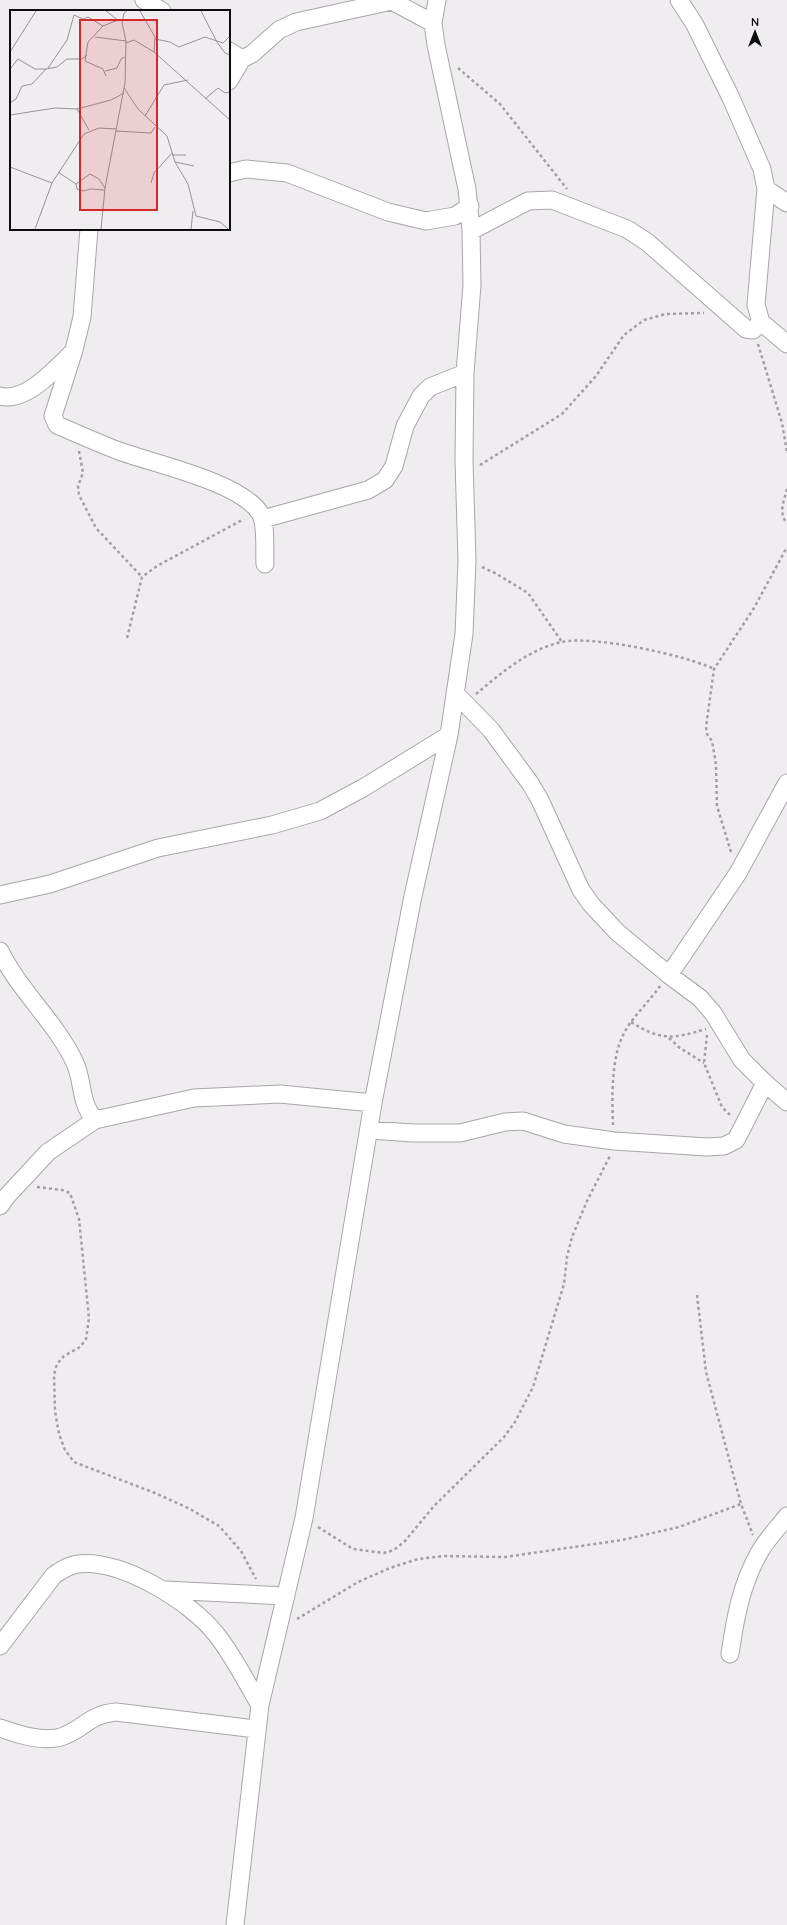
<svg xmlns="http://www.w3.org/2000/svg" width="787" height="1925" font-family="Quicksand,sans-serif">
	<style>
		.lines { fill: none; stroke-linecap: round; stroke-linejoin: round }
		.street-casing { stroke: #a9a5aa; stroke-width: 19 }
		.path { stroke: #a29fa2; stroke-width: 2.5; stroke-dasharray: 3 3; stroke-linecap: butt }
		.street { stroke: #fff; stroke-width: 17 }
		.inset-road { fill: none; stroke: #959396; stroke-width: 1 }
		.view { fill: #d62828; fill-opacity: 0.15; stroke: #d62828; stroke-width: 2 }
		.inset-edge { fill: none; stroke: #0d0c0d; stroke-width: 2 }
	</style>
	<rect width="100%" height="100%" fill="#f0edf1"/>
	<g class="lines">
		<defs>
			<path id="street" d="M144,0l18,11
				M390,0l43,23
				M679,0l16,25 36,73 31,71 4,20 -10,116 5,17 26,22
				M229,51l13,8 10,-5 27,-24 17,-8 96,-21
				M229,81l13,-22
				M229,173l17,-4 41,4 101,39 38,9 29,-5 15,-10
				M766,189l21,14
				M89,229l-7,88 -8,33 -21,66 4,9c21,9 41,18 62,26 36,13 121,31 141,62 7,11 4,38 5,51
				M471,231l57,-30 24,-1 75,29 20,13 99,87 7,1 8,-8
				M0,396c26,7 55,-27 73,-44
				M263,519l105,-29 17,-10 9,-14 11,-40 16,-30 9,-9 35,-14
				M455,693l36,37 39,53 10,17 41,90 10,14 26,28 52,43 31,23 13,15 29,47 23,23 22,19
				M0,895l50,-11 108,-36 114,-23 48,-14 43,-23 86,-53
				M0,951c20,41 56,71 75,112 9,20 4,39 20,57
				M669,975l69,-102 49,-90
				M370,1130l43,3h47l45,-11 18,-1 41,13 50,7 93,6 17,-1 12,-6 29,-57
				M0,1206l7,-10 41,-44 47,-32 99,-22 86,-4 93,9
				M165,1590l121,6
				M0,1646l54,-71c8,-5 15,-10 24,-11 43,-5 112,37 138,70 17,21 30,48 44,71
				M730,1654c5,-35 11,-69 29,-101 7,-13 19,-25 28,-37
				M0,1728c19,7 47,16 66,7 21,-9 23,-20 50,-23l140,17
				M235,1925l25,-220 44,-187 69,-415 40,-207 36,-161 15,-101 3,-73 -3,-101 1,-87 7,-88 -1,-54 -4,-42 -31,-144 -3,-22 4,-23"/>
		</defs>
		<use href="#street" class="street-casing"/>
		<path class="path" d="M458,68l42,36 67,85
			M758,344l24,79 5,29
			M79,451l4,22 -5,13 1,9 17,33 46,49
			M480,465l82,-51 34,-38 28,-41 20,-15 22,-6 38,-1
			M787,489c-3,12 -9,24 0,34
			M482,567l13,6 33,20 34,49
			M127,638l15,-61 15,-11 87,-47
			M476,694c25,-21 53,-45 86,-52 30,-7 123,13 152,27
			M731,852l-14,-46 -1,-42 -4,-23 -5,-7 -1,-7 8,-58 40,-61 33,-61
			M631,1022c30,19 42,17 75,7
			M707,1035l-3,28 18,44 9,9
			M669,1038l11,10 24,15
			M613,1125c-1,-27 -2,-65 10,-90 9,-18 26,-33 37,-49
			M37,1187l25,3 8,3 9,26 10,99 -3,21 -6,8 -16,9 -7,8 -3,11 1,36 4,23 6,16 9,12 81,31 35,16 29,17 22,25 15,28
			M697,1295l9,77 35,132 12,31
			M318,1527l35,22 31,4 10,-3 11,-9 29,-35 70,-69 11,-15 18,-35 31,-103 3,-27 5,-20 15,-36 23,-45
			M297,1619l61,-37 32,-14 28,-9 26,-3 61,1 117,-17 57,-13 62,-23"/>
		<use href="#street" class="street"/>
	</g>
	<g transform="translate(10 10)">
		<rect width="220" height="220" fill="#f0edf1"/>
		<path class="inset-road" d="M96,1l13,10M130,1l15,26 -1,15 76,68M191,1l16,31 8,11 5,2M93,16l-15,16 -3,19 18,8 3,7M85,27l31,4M145,29l15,3 9,5 26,-10 18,6 7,-7M116,33l8,-3 20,12M0,42l26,-41M38,58l19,-28 7,-25 9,4 5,-2 15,9 15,-6M0,59l8,-10 17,10h11l11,-2 10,-8h15l5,-4M95,61l12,-3 4,-9 4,-2M114,78l14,21 29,27 8,26 13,22 8,32 24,6 8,7M195,89l13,-11 7,5 5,-1M0,93l6,-4 6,-13 10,-2 14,-15M67,99l12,21M0,105l45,-7 22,1 34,-9 13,-7M135,106l19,-31 24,-5M106,121l35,2 4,-6M162,145h14M165,152l19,4M0,157l42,16 32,-49 15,-6 17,1M48,162l18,12 14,-10 9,5 6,9M141,173l3,-10 18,-20M66,174l1,5 6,2 8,-2 14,1M25,219l17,-46M91,219l4,-41 20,-105 1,-42 -4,-18 2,-10 3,-2M181,219l2,-18"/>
		<path class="view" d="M70,10h77v190h-77z"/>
		<rect width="220" height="220" class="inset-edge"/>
	</g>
	<g transform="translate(755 32)" stroke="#f0edf1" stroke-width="3" paint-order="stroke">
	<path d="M0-3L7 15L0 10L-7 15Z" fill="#0d0c0d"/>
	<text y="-6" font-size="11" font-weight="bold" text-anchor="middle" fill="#0d0c0d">N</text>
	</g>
</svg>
